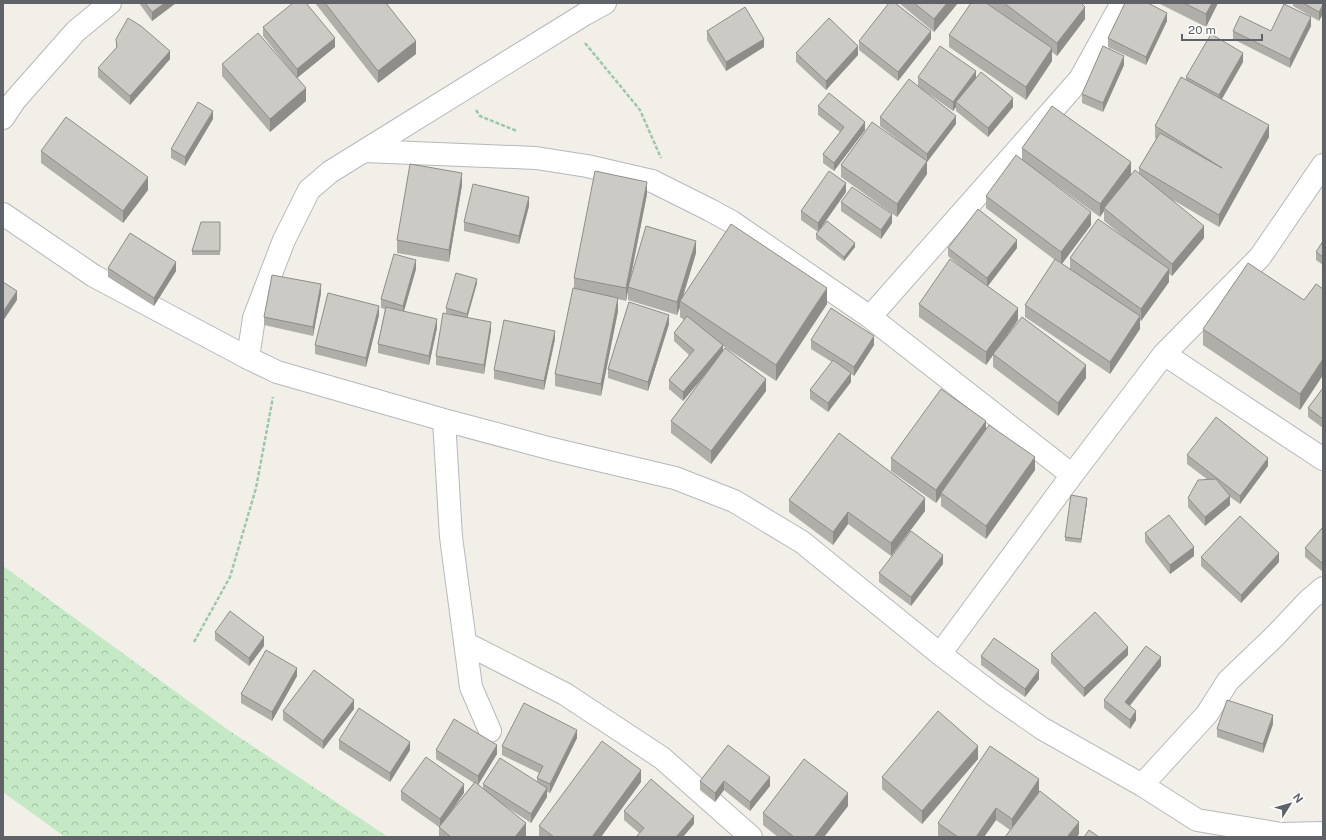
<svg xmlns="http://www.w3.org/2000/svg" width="1326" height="840" font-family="'Public Sans',sans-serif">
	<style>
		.forest { fill: url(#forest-crowns) }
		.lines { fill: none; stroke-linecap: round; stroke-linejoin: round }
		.minor-casing { stroke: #b5b8bc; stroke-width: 24 }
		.path { stroke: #9cc7a9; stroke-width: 2.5; stroke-dasharray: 4 2; stroke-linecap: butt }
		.minor { stroke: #fff; stroke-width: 22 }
		.wall { fill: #afaea9; fill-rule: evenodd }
		.shaded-wall { fill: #8f8d8a }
		.building { fill: #cccac5; stroke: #8f8d8a }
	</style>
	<defs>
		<pattern id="forest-crowns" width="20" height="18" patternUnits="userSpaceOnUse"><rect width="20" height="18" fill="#c5e8c5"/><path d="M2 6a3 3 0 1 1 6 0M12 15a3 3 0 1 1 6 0" fill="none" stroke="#a3c0a4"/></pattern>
	</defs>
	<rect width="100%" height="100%" fill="#f1efe8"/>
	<path class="forest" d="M3,566l221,161 164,110h-323l-62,-45z"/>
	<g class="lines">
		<defs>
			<path id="minor" d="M3,118l12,-18 61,-69 34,-28
				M365,151l171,7 51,8 65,15 58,29 22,12 138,95 202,158
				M3,214l91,62 154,82 29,14 167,48 108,29 123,29 59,23 68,41 138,112 54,41 49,34 99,56 55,35 84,14 42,-1
				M870,317l210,-238 42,-76
				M1164,354l159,105
				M248,358l6,-40 30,-78 25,-50 21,-18 255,-158 20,-11
				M444,420l7,117 20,150 19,44
				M465,643l100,51 97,64 89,79
				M940,654l132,-179 92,-121 96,-97 63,-92
				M1142,785l65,-71 21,-33 47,-45 34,-36 14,-12"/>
		</defs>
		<use href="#minor" class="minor-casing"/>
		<path class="path" d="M585,43l55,67 21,48
			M476,110l4,6 37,15
			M194,642l36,-65 26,-89 17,-91"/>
		<use href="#minor" class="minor"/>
	</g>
	<path class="wall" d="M139,3h37l-24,18z
		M315,3h71l30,51 -38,29z
		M899,3h59l-24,29z
		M987,3h94l4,16 -28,37 -5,-4v9l-26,39 -77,-53v-12l51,-22z
		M1158,3h60l-12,24z
		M1293,3h30l-4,18 -26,-15z
		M1167,21l-21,44 -38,-18v-9z
		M1311,26l-21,42 -57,-29v-8h38z
		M263,27l72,20 -38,31 9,23 -36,31 -48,-56v-12l74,13 -33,-41z
		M707,31l57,16 -38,24 -19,-31z
		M116,39l54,20 -40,46 -32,-28v-9l18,-19z
		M931,39l-33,42 -39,-31v-9z
		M796,53l62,2 -32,35 -30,-28z
		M1243,62l-21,37 47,38 -50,90 -46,-27 31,38 -32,38 -3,-2v8l-28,39 -1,-1v9l-30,45 -85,-57v-12l30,-45 -69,-52v-12l36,-36v-12l109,27 -5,6 13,-8v-5l17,-29 -1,-1v-12l31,-46v-3zM1044,176l56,41 4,-6v10l24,19 -58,18v12l-8,-6 29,-39z
		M1124,65l-21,47 -21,-9v-9z
		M918,77l58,1 37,29 -25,30 -32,-26v-4l-3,4 -27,-19 30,32 -29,38v12l-30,43 -56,-40v-12l60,-23 -21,-16v-9l38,-31z
		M818,106l47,24 -31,41 -11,-8v-9l17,-22 -22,-17z
		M213,119l-28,47 -14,-8v-9z
		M41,151l107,39 -25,33 -82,-60z
		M462,185l-13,77 -52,-9v-13z
		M846,192l-28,40 -17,-12v-9z
		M647,194l-18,91 67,-32 -13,44 144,7 -51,77 -53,-35v6l43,39 -55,73 -40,-31v-12l38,-51 -26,31 -14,-12v-9l20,-25 -15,-14v-8l10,-13 -4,-3v-10l-3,8 -49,-15v-11l-2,12 -8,-2v12l-17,85 -46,-10v-12l19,-85v-11z
		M841,202l51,21 -11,16 -40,-28z
		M529,206l-10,38 -55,-13v-9z
		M220,222v33h-28v-4z
		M816,234l39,13 -11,14 -28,-22z
		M1323,241v24l-7,-5v-8z
		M948,248h69l-29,38 30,34 -17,24 85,34 -28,38 -65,-49v-12l-7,10 -67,-48v-13l49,-32 -20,-16z
		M108,268l68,3 -22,35 -46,-29z
		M416,269l-12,42 33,17 -8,37 -51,-12v-9l7,-35 -4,-1v-9z
		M477,283l-10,34 24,13 -7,44 -48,-9v-9l15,-42 -5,-1v-5z
		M1323,289v86l-23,35 -97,-65v-16l101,-29z
		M321,293l-8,43 -49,-11v-8z
		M379,315l-13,52 -51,-13v-9z
		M669,324l-21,67 -40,-13v-9z
		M555,339l-11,51 -50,-11v-9z
		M811,340l63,5 -20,31 -3,-2v8l-23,30 -18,-13v-9l22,-28 -21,-13z
		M1323,388v40l-15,-11v-9z
		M986,430l49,40 -49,69 -45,-33v-10l-5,7 -45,-32v-13z
		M1187,455l81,11 -28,38 -10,-7v8l-25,21 -17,-19v-9l20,-18 -21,-16z
		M789,500l136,11 -34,45 -43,-32 -15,21 -44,-33z
		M1087,502l-6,41 -16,-2v-4z
		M1323,527v45l-18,-15v-9z
		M1145,533l49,23 -24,18 -25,-32z
		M1201,557l78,5 -38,41 -40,-37z
		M943,564l-32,42 -32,-24v-9z
		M215,632l49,14 -15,20 -34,-26z
		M1051,654l77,1 -44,42 -33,-34z
		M981,656l58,23 -14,18 -44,-32z
		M1161,666l-31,40 6,14 -6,9 -26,-21v-8z
		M297,676l-25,45 -31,-18v-9z
		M354,709l-31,40 -40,-29v-9z
		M1273,724l-10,29 -46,-16v-8z
		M577,738l-27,55 -3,-1v5l-16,26 -26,-17 21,30 -1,1h-86v-10l-38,-27v-9l63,2 -17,23 27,-33 -38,-24v-9l61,4 -19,31 5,4v-5l54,-3v-3l2,-5 -37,-18v-9z
		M339,740l71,10 -20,32 -51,-33z
		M728,745l42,41 -20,25 -26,-21 -9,12 -15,-12v-9z
		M978,759l-56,65 -40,-35v-12z
		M641,782l-40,55h-62v-11z
		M1039,792l40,42 -69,-4 -14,-10 -12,17h-44l-2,-1v-13z
		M848,806l-24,31h-46l-15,-12v-12z
		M624,811l70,13 -55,9 -15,-13z"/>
	<path class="shaded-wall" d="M165,3h11l-24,18v-9z
		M947,3h11l-24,29v-13z
		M1212,3h6l-12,24v-13z
		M1323,5v9l-4,7v-9z
		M1085,7v12l-28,37v-13z
		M1167,13v8l-21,44v-8z
		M1311,17v9l-21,42v-9z
		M931,31v8l-33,42v-9z
		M335,38v9l-38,31v-9z
		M764,39v8l-38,24v-9z
		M416,41v13l-38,29v-12z
		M858,46v9l-32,35v-9z
		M1052,48v13l-26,39v-13z
		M170,51v8l-40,46v-9z
		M1243,53v9l-24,42v-9z
		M1124,56v9l-21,47v-9z
		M976,71v9l-20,22v5l-3,4v-9z
		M306,88v13l-36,31v-13z
		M1013,98v9l-25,30v-9z
		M213,111v8l-28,47v-9z
		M956,116v8l-29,38v12l-30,43v-13l30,-42v-8z
		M865,122v8l-31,41v-8z
		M1269,125v12l-50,90v-12z
		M1131,162v13l-25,34 -2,-1v3l-4,6v-13z
		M462,173v12l-13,77v-12z
		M148,177v13l-25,33v-12z
		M647,182v12l-21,107v-13z
		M846,183v9l-28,40v-9z
		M529,197v9l-10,38v-8z
		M1091,212v13l-30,40v-13z
		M892,214v9l-11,16v-9z
		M1204,226v12l-32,38v-12z
		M1017,240v8l-30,39v-9z
		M696,241v12l-15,49 -1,-1v6l-3,8v-13z
		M855,243v4l-11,14v-4z
		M416,260v9l-13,45v-8z
		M176,262v9l-22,35v-8z
		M1169,269v13l-28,39v-12z
		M477,279v4l-10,36v-5z
		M321,284v9l-8,43v-9z
		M827,288v16l-51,77v-16z
		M17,291v9l-14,21v-9z
		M618,298v13l-17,85v-12z
		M379,306v9l-13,52v-9z
		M1018,308v12l-32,45v-13z
		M669,315v9l-21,67v-9z
		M1140,316v13l-30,45v-12z
		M437,319v9l-8,37v-9z
		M491,322v8l-7,44v-9z
		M555,331v8l-11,51v-9z
		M874,336v9l-20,31v-9z
		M723,345v8l-40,48v-9z
		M1323,359v16l-23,35v-16z
		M1086,365v13l-28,38v-13z
		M851,373v9l-23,30v-9z
		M766,379v12l-55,73v-13z
		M986,421v13l-45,59v3l-5,7v-13z
		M1035,457v13l-49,69v-13z
		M1268,458v8l-28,38v-8z
		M1230,496v9l-25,21v-9z
		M925,498v13l-34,45v-13z
		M1087,498v4l-6,41v-4z
		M848,512v12l-15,21v-13z
		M1194,547v9l-24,18v-9z
		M1279,553v9l-38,41v-8z
		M943,555v9l-32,42v-9z
		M264,637v9l-15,20v-8z
		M1128,647v8l-44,42v-9z
		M1161,657v9l-36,45v-9z
		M297,668v8l-25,45v-9z
		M1039,670v9l-14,18v-8z
		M354,700v9l-31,40v-8z
		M1136,711v9l-6,9v-9z
		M1273,715v9l-10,29v-9z
		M577,730v8l-27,55v-9z
		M410,742v8l-20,32v-9z
		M497,745v9l-19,31v-9z
		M978,746v13l-56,65v-13z
		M641,770v12l-40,55h-9z
		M770,777v9l-20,25v-9z
		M1039,779v13l-27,39v-12z
		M724,781v9l-9,12v-9z
		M464,784v9l-24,34v-8z
		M547,788v9l-16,26v-9z
		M848,793v13l-24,31h-10z
		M996,808v12l-12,17h-8z
		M694,816v8l-11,13h-7z
		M1079,822v12l-2,3h-10z
		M526,823v13l-1,1h-10z"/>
	<path class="building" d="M145,3h20l-13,9z
		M293,3h13l29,35 -38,31 -34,-42z
		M325,3h61l30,38 -38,30z
		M889,3h6l36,28 -33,41 -39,-31z
		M914,3h33l-13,16z
		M971,3h15l66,45 -26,39 -77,-52z
		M1004,3h77l4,4 -28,36z
		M1125,3h23l19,10 -21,44 -38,-19z
		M1184,3h28l-6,11z
		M1303,3h20v2l-4,7z
		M1284,4l27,13 -21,42 -57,-28 7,-15 31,15z
		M745,7l19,32 -38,23 -19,-31z
		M128,18l13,8 29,25 -40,45 -32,-28 19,-21 -1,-8z
		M829,18l29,28 -32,35 -30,-28z
		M258,33l48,55 -36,31 -48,-55z
		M1211,34l32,19 -24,42 -33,-18z
		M940,46l36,25 -23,31 -35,-25z
		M1103,46l21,10 -21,47 -21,-9z
		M981,72l32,26 -25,30 -32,-26z
		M1181,77l88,48 -50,90 -80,-47 21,-35 62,35 -67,-42z
		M909,79l47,37 -29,38 -47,-37z
		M829,93l36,29 -31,41 -11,-9 21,-27 -26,-21z
		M198,102l15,9 -28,46 -14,-8z
		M1052,106l79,56 -31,42 -78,-56z
		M66,117l82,60 -25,34 -82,-60z
		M872,122l55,39 -30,43 -56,-39z
		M1016,155l75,57 -30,40 -75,-56z
		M410,164l52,9 -13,77 -52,-10z
		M1135,170l69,56 -32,38 -68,-56z
		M595,171l52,11 -21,106 -52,-10z
		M829,171l17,12 -28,40 -17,-12z
		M473,184l56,13 -10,39 -55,-14z
		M852,187l40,27 -11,16 -40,-28z
		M978,209l39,31 -30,38 -39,-30z
		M1098,219l71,50 -28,40 -71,-51z
		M827,221l28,22 -11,14 -28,-23z
		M201,222h19v29h-28z
		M731,224l96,64 -51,77 -96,-64z
		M646,226l50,15 -19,61 -49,-15z
		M130,233l46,29 -22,36 -46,-30z
		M1323,241v16l-7,-5z
		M394,254l22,6 -13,46 -22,-7z
		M950,259l68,49 -32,44 -67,-48z
		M1055,259l85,57 -30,46 -85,-57z
		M1248,263l56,37 12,-16 7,5v70l-23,35 -97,-65z
		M456,273l21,6 -10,35 -21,-6z
		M272,275l49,9 -8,43 -49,-10z
		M3,282l14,9 -14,21z
		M573,288l45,10 -17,86 -46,-10z
		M328,293l51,13 -13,52 -51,-13z
		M629,302l40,13 -21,67 -40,-13z
		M386,307l51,12 -8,37 -51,-12z
		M831,308l43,28 -20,31 -43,-27z
		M443,313l48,9 -7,43 -48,-9z
		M687,316l36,29 -40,47 -14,-12 25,-30 -20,-17z
		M1022,317l64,48 -28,38 -65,-49z
		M504,320l51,11 -11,50 -50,-11z
		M725,348l41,31 -55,72 -40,-30z
		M833,360l18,13 -23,30 -18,-13z
		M1323,388v31l-15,-11z
		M941,389l45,32 -50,69 -45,-32z
		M1216,417l52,41 -28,38 -53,-41z
		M989,425l46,32 -49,69 -45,-33z
		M839,433l86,65 -34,45 -43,-31 -15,20 -44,-32z
		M1216,479l14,17 -25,21 -17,-19 10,-18z
		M1071,495l16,3 -6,41 -16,-2z
		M1169,515l25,32 -24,18 -25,-32z
		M1240,516l39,37 -38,42 -40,-38z
		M1323,527v37l-18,-16z
		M911,531l32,24 -32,42 -32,-24z
		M230,611l34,26 -15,21 -34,-26z
		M1095,612l33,35 -44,41 -33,-34z
		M994,638l45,32 -14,19 -44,-33z
		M1146,646l15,11 -36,45 11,9 -6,9 -26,-20z
		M266,650l31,18 -25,44 -31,-18z
		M314,670l40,30 -31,41 -40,-30z
		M1227,700l46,15 -10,29 -46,-15z
		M524,703l53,27 -27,54 -13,-6 6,-12 -41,-20z
		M359,708l51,34 -20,31 -51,-33z
		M938,711l40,35 -56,65 -40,-34z
		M454,719l43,26 -19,31 -42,-26z
		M602,741l39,29 -49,67h-38l-15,-11z
		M728,745l42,32 -20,25 -26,-21 -9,12 -15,-12z
		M990,746l49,33 -27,40 -16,-11 -20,29h-18l-20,-14z
		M426,757l38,27 -24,35 -39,-28z
		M500,758l47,30 -16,26 -48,-30z
		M804,759l44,34 -34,44h-20l-31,-24z
		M651,779l43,37 -18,21h-40l8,-9 -20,-17z
		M475,782l51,41 -11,14h-64l-12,-10z
		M1040,791l39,31 -12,15h-62z
		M1089,830l10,7h-15z"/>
	<rect width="1326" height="840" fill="none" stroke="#5f6368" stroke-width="8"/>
	<g transform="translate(1290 804) rotate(53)" stroke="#ffffff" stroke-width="3" paint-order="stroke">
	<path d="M0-3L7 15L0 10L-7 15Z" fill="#5f6368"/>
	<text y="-6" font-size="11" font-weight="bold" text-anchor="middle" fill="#5f6368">N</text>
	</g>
	<path d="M1182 34v6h80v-6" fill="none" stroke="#5f6368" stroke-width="2"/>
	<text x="1188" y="34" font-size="12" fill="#5f6368" stroke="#ffffff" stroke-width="3" paint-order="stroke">20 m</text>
</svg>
